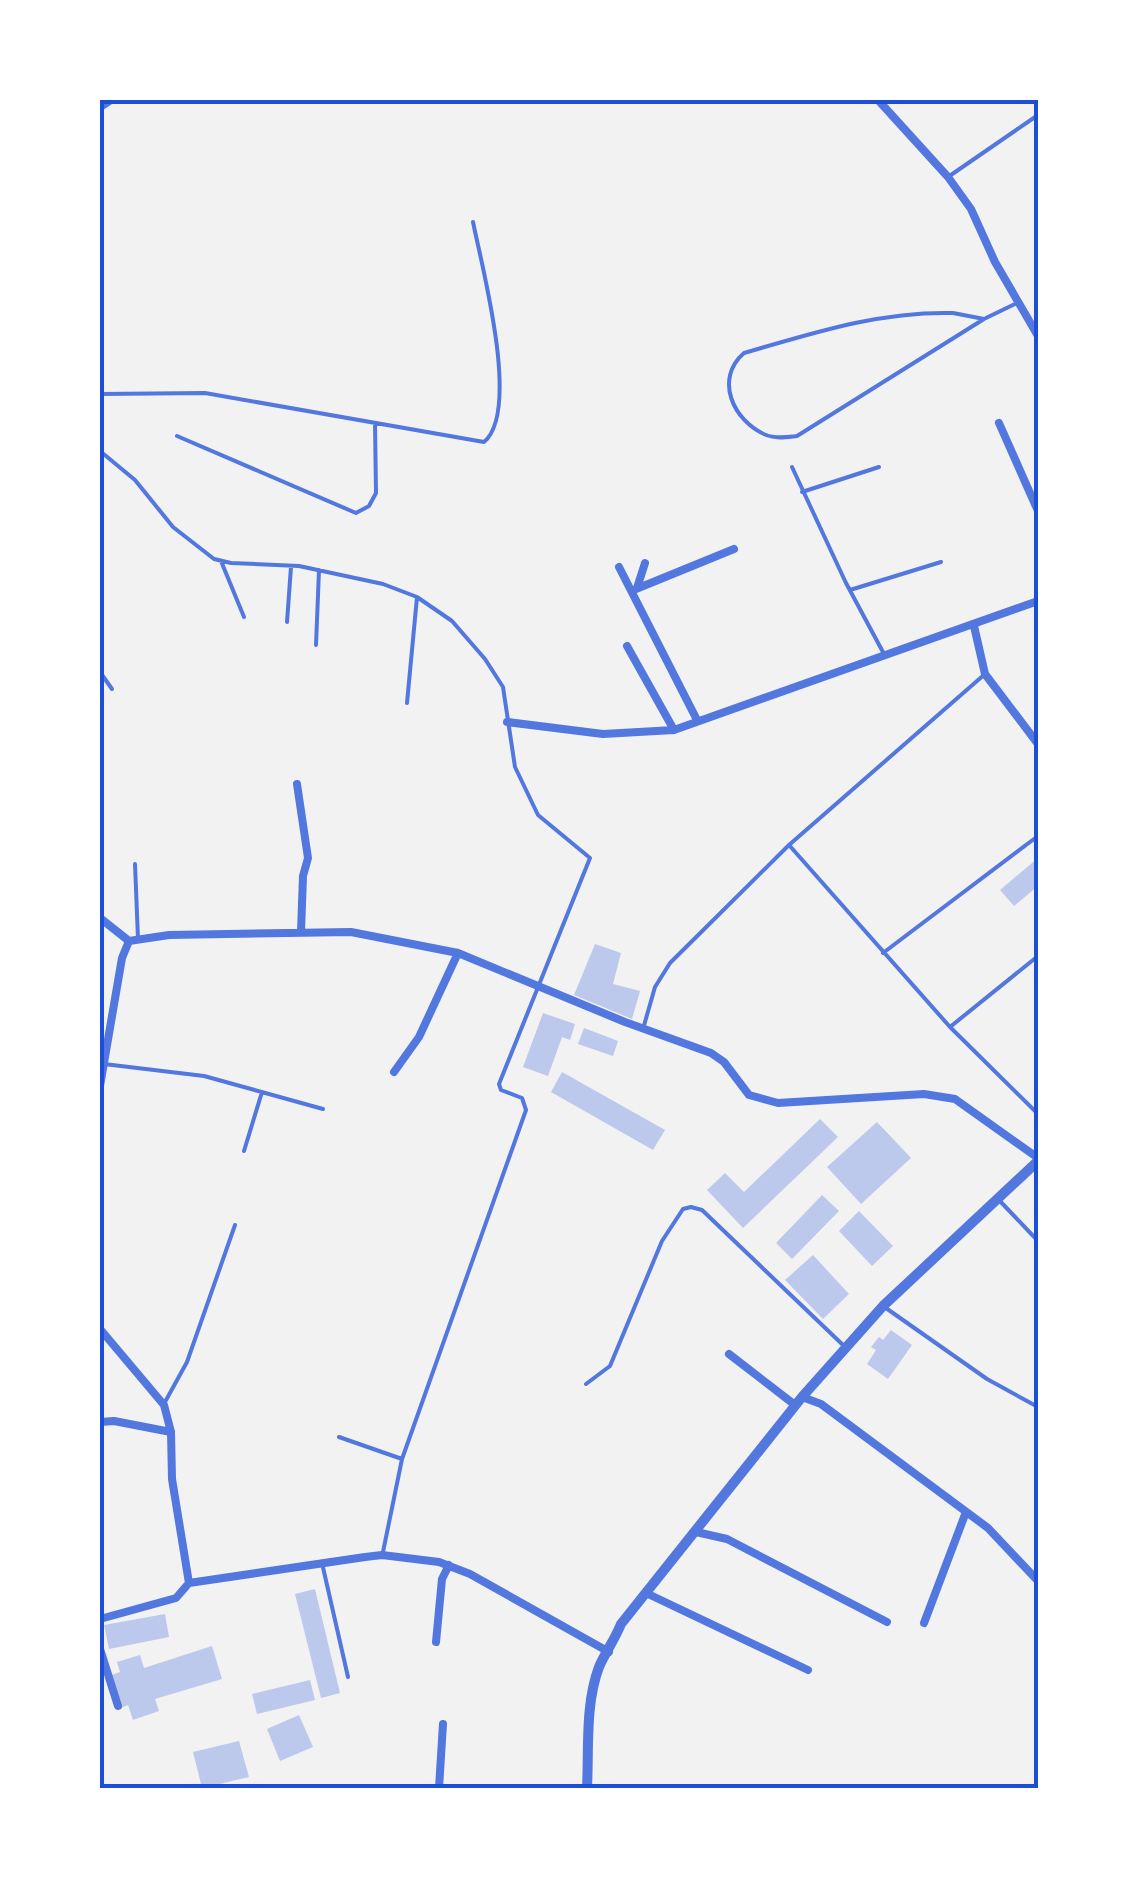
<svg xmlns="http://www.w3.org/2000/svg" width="1138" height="1888" font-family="'Noto Sans',sans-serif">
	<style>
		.building { fill: #bdc9ec }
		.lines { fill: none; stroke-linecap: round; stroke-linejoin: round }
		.service { stroke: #5277de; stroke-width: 4 }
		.minor { stroke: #5277de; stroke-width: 8 }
		.tertiary { stroke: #5277de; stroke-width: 10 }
		.neatline { fill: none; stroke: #1d4ed8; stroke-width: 4 }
	</style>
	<rect width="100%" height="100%" fill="#f2f2f2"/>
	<path class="building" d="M1038,858v28l-24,20 -14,-16z
		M595,944l26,9 -8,31 27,7 -8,28 -58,-24z
		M543,1013l32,11 -5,16 -8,-3 -14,39 -25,-9z
		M584,1028l34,13 -5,15 -35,-12z
		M562,1072l103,58 -12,20 -102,-58z
		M820,1119l18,18 -95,91 -36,-38 18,-17 19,19z
		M877,1122l34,36 -50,46 -34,-37z
		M822,1195l17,16 -47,48 -16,-16z
		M859,1211l34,35 -21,20 -33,-35z
		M813,1255l36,39 -26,25 -38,-39z
		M891,1330l21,15 -24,34 -21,-15 9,-14 -5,-3 8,-10 4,3z
		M315,1589l25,104 -19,5 -26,-104z
		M165,1614l4,23 -60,12 -5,-24z
		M212,1646l10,33 -67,20 4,12 -26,9 -5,-15 -7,3 -10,-33 9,-3 -3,-10 23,-7 4,13z
		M310,1680l5,20 -58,14 -5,-20z
		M299,1715l14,32 -33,14 -13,-32z
		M239,1741l10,36 -47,11 -9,-36z"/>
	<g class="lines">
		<path class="service" d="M948,177l90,-62
			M953,313l31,6 -187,117c-10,1 -21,3 -31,-1 -33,-14 -52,-56 -22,-82 69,-20 136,-42 209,-40z
			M986,318l31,-15
			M100,394l105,-1 279,49c37,-31 -2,-175 -11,-220
			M177,436l179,77 13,-7 7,-13 -1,-70
			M100,451l35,29 38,47 41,32 17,4 68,3 84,18 34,13 35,24 33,38 18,28 12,80 23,48 52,43 -91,226 2,6 21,8 4,12 -124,349 -19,93
			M792,467l54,116 38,71
			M802,492l77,-25
			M221,561l23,56
			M850,590l91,-28
			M287,622l4,-55
			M316,645l3,-75
			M100,672l12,17
			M407,703l10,-106
			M789,845l161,182 88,87
			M135,864l3,75
			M883,953l155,-117
			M950,1027l88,-71
			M643,1029l12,-42 15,-24 119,-118 196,-171
			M104,1064l100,12 119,33
			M244,1151l18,-59
			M998,1199l40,42
			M883,1306l104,73 51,28
			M586,1384l24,-18 52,-125 21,-32 8,-2 11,3 141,135
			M165,1402l22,-40 48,-137
			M339,1437l63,22
			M322,1563l26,114"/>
		<path class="minor" d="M878,100l70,77 23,32 24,53 43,74
			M999,423l39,88
			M619,567l78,153
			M637,588l8,-25
			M636,589l98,-40
			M974,626l11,48 53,70
			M627,646l47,84
			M507,722l96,12 71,-4 364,-129
			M297,784l11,74 -5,18 -2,56
			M100,918l29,23
			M394,1072l25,-35 39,-84
			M100,1086l22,-128 7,-17 40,-6 182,-3 107,21 167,69 86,31 13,9 25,33 29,8 146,-9 31,5 83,59
			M100,1329l64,76 7,27 1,47 17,104
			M729,1354l66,51
			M802,1397l19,7 167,124 50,53
			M100,1422l14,-1 57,11
			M696,1532l31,7 160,83
			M646,1593l162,77
			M100,1619l76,-21 13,-15 176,-26 17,-2 57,7 31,12 139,78
			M924,1623l42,-111
			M436,1642l6,-63 7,-14
			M100,1649l18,57
			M439,1788l4,-64"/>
		<path class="tertiary" d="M100,106l9,-6
			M587,1788c2,-39 -2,-84 12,-121 6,-14 16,-28 22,-43l181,-227 81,-91 155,-145"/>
	</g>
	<rect width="1138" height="1888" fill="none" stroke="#ffffff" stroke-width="205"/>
	<rect x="102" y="102" width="934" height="1684" class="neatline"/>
</svg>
